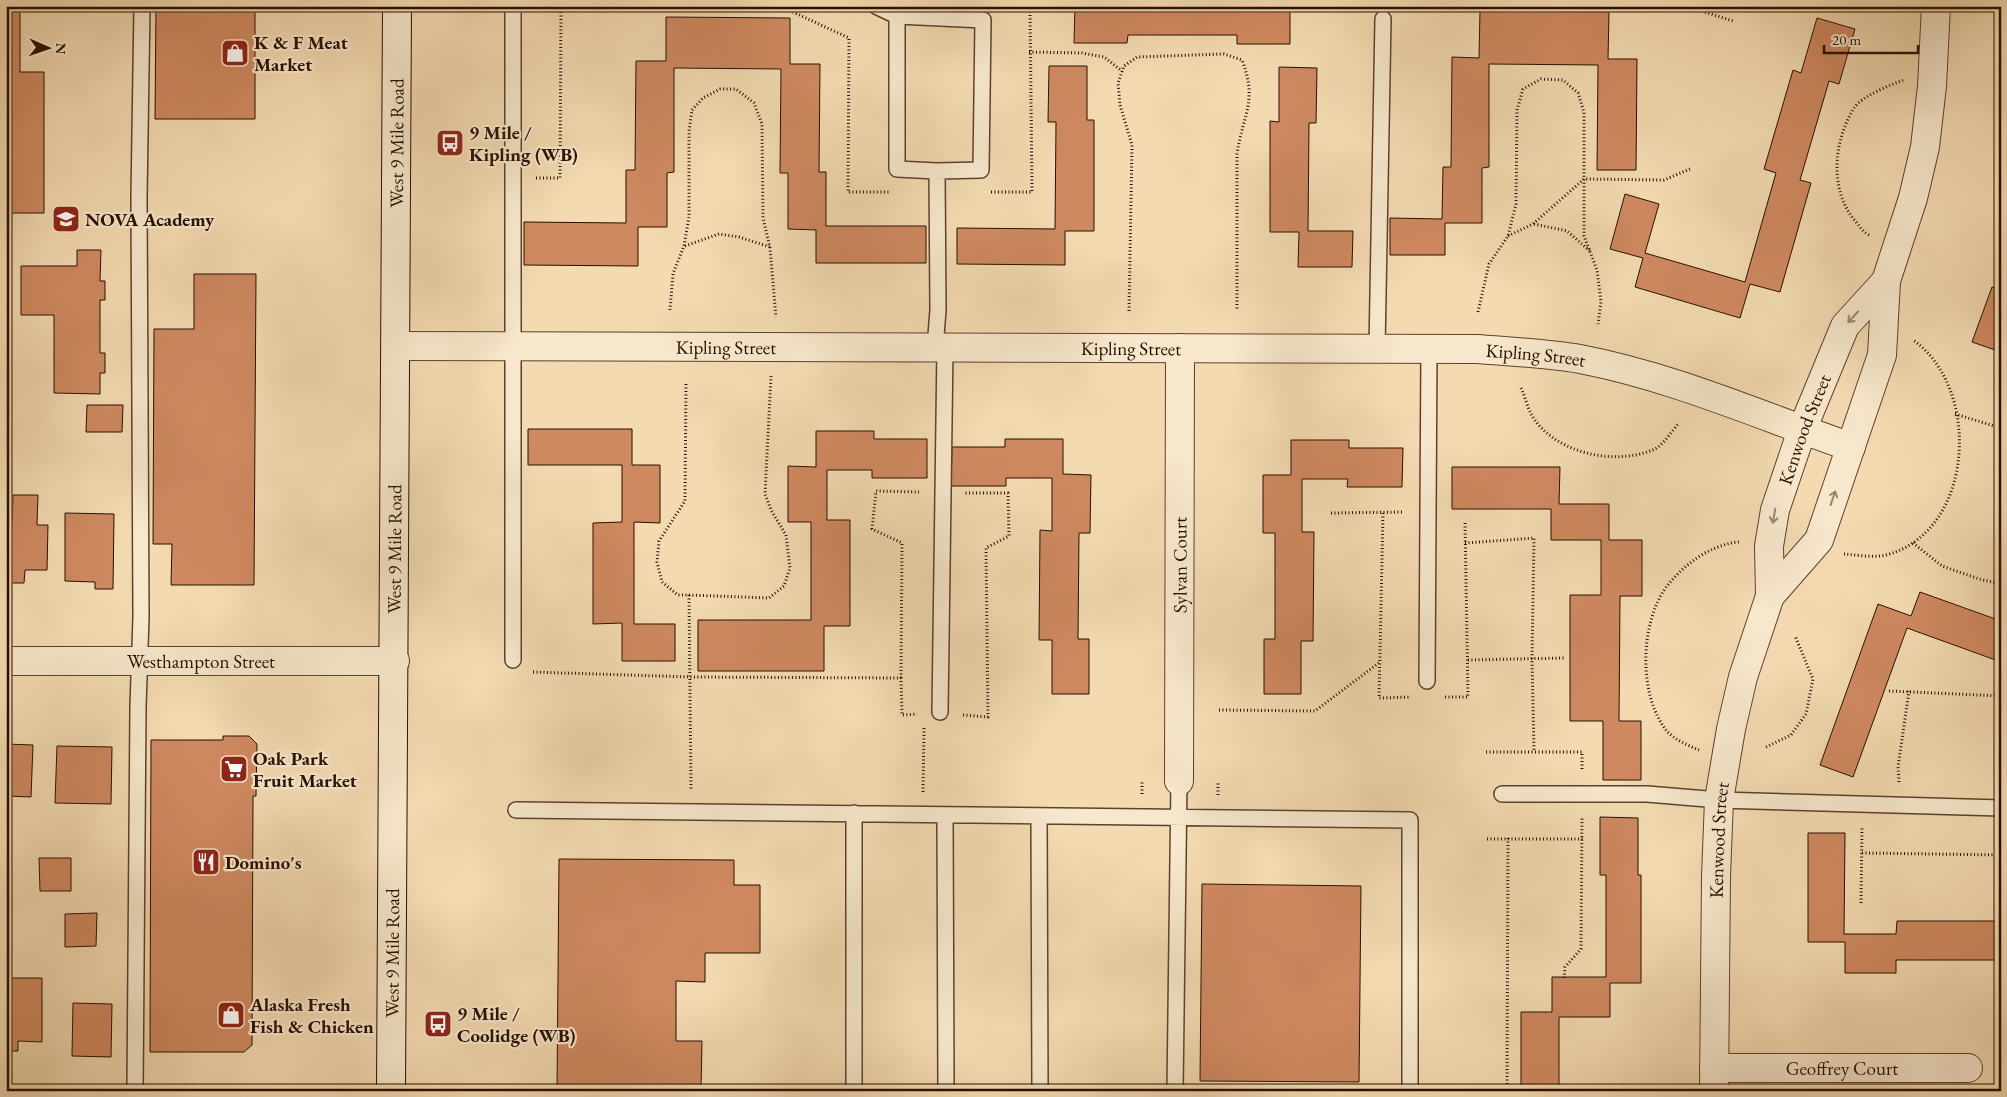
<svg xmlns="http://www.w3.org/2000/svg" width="2007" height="1097" font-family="'EB Garamond',serif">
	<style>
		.building { fill: #cf8961; stroke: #290f00 }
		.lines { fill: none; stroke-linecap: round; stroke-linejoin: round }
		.lane-casing { stroke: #5c422c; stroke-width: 18 }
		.street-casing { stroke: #5c422c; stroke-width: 30 }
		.secondary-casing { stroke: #290f00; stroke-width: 30 }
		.path { stroke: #290f00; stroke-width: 3; stroke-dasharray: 1 2.5; stroke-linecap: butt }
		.lane { stroke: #f7e7cc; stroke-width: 15 }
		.street { stroke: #f7e7cc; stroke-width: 28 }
		.secondary { stroke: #f7e7cc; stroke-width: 28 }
		.oneway { stroke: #9a8670 }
		.labels { text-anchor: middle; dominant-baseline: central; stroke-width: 4.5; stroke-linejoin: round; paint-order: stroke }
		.poi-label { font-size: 19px; font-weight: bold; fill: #290f00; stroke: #f7e7cc; text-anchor: start }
		.street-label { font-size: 19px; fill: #290f00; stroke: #f7e7cc }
	</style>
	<rect width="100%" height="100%" fill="#f3dab1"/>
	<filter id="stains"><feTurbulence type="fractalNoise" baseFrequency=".004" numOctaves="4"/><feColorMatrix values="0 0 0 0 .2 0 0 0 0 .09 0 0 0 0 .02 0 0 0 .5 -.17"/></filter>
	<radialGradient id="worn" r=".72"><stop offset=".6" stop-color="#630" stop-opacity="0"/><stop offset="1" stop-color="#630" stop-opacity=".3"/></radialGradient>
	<path class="building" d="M6,6h14v66h24v141h-38z
		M156,6h99v113h-100z
		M1075,6h215v38h-53v-9h-109l-1,8h-53z
		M1480,11l129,1 -1,47h29l-1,111h-39l1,-105 -109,-1v103l-7,1v55h-37v32h-55v-37l52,1 1,-52h8l1,-110 27,1z
		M666,17l124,1v46h30l-1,108h7v54h100v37h-110v-33l-28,-1v-56h-8l1,-104 -107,-1v104l-7,1v54h-29v39l-114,-1v-43l102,1v-53h9l1,-109h30z
		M1817,18l38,11 -16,55 -10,-3 -29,99 11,3 -31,109 -30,-8 -10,34 -105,-31 8,-29 -33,-9 15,-55 34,10 -14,49 100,29 31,-109 -12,-4 29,-99 8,3z
		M1049,66h38v54h7v111h-29v34l-108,-1v-36l98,1 1,-107h-8z
		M1279,67l38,1 -1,55h-7l-1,108h45l-1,36h-54l1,-35h-29v-111l9,1z
		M2000,137h1v84z
		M77,250h24l-1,31h5v19h-5v53h5v20h-5v21l-46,-1v-78h-33v-49h56z
		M194,274h62l-2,311h-83l1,-41h-19l1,-215h40z
		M1992,287l9,3v62l-29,-10z
		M2001,366v19l-6,-2z
		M87,405h36l-1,27h-36z
		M528,429h104v36h28v58l-26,-1v102h41v37h-53v-38l-29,1v-101l29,-1v-57h-94z
		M816,431h58v8h53v39h-55v-8h-45v50h23v106h-26v45h-126v-51h113v-98h-23v-56l28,1z
		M1005,439h58v35l28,1 -1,58h-11l-1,106h11v55h-37v-54h-13l1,-110 12,1v-53h-46v8h-55l1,-39h53z
		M1291,440h58v8h54l-1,39h-55l1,-8h-46v53h12l-1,109h-12v53h-37v-55h11v-106h-12v-58h28z
		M1452,467h108l-1,37h50v36h33v56h-22l-1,125h22v59h-38v-59h-33v-126h31v-55h-50v-31h-99z
		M13,495h25l-1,30h11l-1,45h-22l-1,13h-18v-57h6z
		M65,513l49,1 -1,75h-18v-7l-30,-1z
		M1920,592l81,29v41l-94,-34 -54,149 -33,-12 58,-161 33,12z
		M223,736h26l8,8 -1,52h-3l-1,249 -8,7h-94l1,-312h72z
		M6,744l27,1 -2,52 -25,-1z
		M57,746l55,1 -1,57 -56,-1z
		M1600,817l38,1v57h3v108h-31v34h-51v74h-38v-79h31v-35h54v-102h-6z
		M1808,833h37l-1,101h52l1,-13h104v39h-105v13h-51v-31h-37z
		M39,858h32v33h-31z
		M559,859l175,1v25h26v68h-55v29l-29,-1v60h26l-1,50h-144z
		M1202,884l159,2 -2,196 -159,-1z
		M97,913l-1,33 -31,1v-33z
		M8,978h34v64l-24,-1v10h-12z
		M73,1003l39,1 -1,53 -39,-1z"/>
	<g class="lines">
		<defs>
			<path id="lane" d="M876,6l21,10v153l40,2 1,139 -3,38
				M897,16l86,4 -2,150 -44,1
				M1377,349l6,-330
				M513,660v-654
				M1427,681l2,-332
				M940,712l5,-364
				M1502,794h145l72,6 282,8
				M516,810l894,10v271
				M945,815l1,276
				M1039,816l1,275
				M135,1091l3,-384 3,-90 -2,-420 3,-191
				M854,1091v-278
				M1175,1091l4,-310"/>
			<g id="street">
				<path id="s1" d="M396,346l1082,3c34,3 68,4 102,10 94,18 181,57 271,88"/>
				<path d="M1770,596l49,-56 63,-185 4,-74 27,-83 12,-51 7,-61 4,-80"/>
				<path id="s2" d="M6,661h389"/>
				<path id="s3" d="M1179,781l1,-433"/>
				<path id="s4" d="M1714,1068h254"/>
				<path id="s5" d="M1714,1091l2,-215 3,-76 12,-71 12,-52 27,-81 -1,-50 6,-36 27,-80 43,-104 41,-45"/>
			</g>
			<g id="secondary">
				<path id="s6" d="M391,1091l6,-1085"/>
			</g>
		</defs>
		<use href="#lane" class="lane-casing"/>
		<use href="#street" class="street-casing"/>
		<use href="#secondary" class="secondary-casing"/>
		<path class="path" d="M780,6l69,32 -1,154h42
			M1685,6l48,15
			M1029,52l53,1 22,4 18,14
			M536,178h24l1,-171 4,-1
			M991,192h41l-2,-186
			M1534,224l33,7 23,20
			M1869,235c-6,-3 -9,-8 -13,-13 -27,-31 -23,-80 -2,-114 8,-12 36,-23 50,-28
			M1508,236l25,-12 51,-45 80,1 26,-11
			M685,246l34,-12 20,3 31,10
			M670,310l3,-36 11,-28 5,-29v-86l3,-21 11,-12 17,-9h16l18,14 8,21 1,94 7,30 6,69
			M1129,311l3,-166 -12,-40 -2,-22 6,-17 13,-9 87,-3 18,6c16,41 1,54 -5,94v157
			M1478,312l11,-48 19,-28 8,-32 1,-94 6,-21 18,-10 22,1 15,13 6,19v124l13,34 4,32 -3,22
			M686,384l-1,117 -26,40 -2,21 5,20 16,13h11l80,3 15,-12 6,-18 -4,-33 -15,-25 -6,-16 6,-118
			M1521,388c4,8 6,18 10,26 22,39 84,53 124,35 8,-4 17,-18 23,-25
			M1955,414l46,14
			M1331,513l73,-1
			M1383,513l-4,185 32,-1
			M1465,543l69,-5 -2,121 2,93
			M1913,543l29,23 37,13 22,5
			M1844,554c13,1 29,4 42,1 89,-23 96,-167 27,-215
			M689,595l2,195
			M1468,660l96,-2
			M533,672l159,5 209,1 1,37 15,-1
			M901,678l1,-135 -30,-14 4,-38 43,1
			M1889,691l112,5
			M1445,697h23l-3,-174
			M1219,710l96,1 65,-49
			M963,715l25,2 -2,-169 23,-12 -1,-43h-43
			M1766,747l25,-12 15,-21 7,-35 -18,-43
			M1699,750c-10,-4 -26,-11 -33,-20 -28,-36 -26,-108 1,-144 12,-15 27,-28 44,-36 9,-4 20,-8 29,-8
			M1486,752h96v19
			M1899,782l-1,-15 11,-76
			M923,792l1,-64
			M1142,794v-13
			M1218,795v-14
			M1487,839h96
			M1862,853l139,2
			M1861,903l1,-77
			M1564,978l1,-11 16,-18 1,-131
			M1507,1091l1,-253"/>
		<use href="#lane" class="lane"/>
		<use href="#street" class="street"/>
		<use href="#secondary" class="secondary"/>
	</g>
	<defs><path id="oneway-shaft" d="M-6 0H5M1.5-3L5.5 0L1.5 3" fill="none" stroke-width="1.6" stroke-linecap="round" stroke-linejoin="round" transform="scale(1.25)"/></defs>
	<g class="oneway">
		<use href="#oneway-shaft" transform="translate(1853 317) rotate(133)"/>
		<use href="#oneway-shaft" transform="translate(1833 498) rotate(-71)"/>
		<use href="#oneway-shaft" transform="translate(1774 516) rotate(100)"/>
	</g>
	<defs>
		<symbol id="shop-square" viewBox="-11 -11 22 22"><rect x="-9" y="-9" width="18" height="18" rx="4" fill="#8f2418" stroke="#f7e7cc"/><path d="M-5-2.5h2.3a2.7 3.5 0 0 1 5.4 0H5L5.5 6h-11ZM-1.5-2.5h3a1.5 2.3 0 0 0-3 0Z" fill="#fff"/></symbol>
		<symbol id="bus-square" viewBox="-11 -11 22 22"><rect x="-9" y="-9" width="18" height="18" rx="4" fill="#8f2418" stroke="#f7e7cc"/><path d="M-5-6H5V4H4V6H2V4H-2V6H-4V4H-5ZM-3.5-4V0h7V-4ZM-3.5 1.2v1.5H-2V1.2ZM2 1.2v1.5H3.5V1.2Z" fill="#fff"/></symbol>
		<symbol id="school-square" viewBox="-11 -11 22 22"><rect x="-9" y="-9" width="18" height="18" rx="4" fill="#8f2418" stroke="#f7e7cc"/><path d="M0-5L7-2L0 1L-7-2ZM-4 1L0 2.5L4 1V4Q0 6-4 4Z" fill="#fff"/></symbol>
		<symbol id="supermarket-square" viewBox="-11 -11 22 22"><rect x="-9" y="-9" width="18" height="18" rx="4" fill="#8f2418" stroke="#f7e7cc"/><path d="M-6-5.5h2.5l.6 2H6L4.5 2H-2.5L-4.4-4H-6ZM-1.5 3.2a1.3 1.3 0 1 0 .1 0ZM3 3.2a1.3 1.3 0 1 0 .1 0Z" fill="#fff"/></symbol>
		<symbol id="restaurant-square" viewBox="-11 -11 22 22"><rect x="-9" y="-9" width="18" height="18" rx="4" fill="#8f2418" stroke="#f7e7cc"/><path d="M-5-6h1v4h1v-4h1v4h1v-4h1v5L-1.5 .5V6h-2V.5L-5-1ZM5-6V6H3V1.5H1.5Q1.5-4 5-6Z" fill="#fff"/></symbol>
	</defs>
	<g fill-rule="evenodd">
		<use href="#shop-square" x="219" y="37" width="32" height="32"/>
		<use href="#bus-square" x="434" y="127" width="32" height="32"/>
		<use href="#school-square" x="50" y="203" width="32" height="32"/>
		<use href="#supermarket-square" x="218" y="753" width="32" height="32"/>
		<use href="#restaurant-square" x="190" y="846" width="32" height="32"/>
		<use href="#shop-square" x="215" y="999" width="32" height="32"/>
		<use href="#bus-square" x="422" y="1008" width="32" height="32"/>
	</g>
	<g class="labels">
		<g class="poi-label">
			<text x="254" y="42">K &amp; F Meat<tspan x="254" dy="22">Market</tspan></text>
			<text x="469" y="132">9 Mile /<tspan x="469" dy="22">Kipling (WB)</tspan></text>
			<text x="85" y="219">NOVA Academy</text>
			<text x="253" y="758">Oak Park<tspan x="253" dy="22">Fruit Market</tspan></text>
			<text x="225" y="862">Domino's</text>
			<text x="250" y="1004">Alaska Fresh<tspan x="250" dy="22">Fish &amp; Chicken</tspan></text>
			<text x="457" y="1013">9 Mile /<tspan x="457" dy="22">Coolidge (WB)</tspan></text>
		</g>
		<g class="street-label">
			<text stroke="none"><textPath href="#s6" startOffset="948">West 9 Mile Road</textPath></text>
			<text stroke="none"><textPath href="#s1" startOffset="330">Kipling Street</textPath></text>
			<text stroke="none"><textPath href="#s1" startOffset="735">Kipling Street</textPath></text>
			<text stroke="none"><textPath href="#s1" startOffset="1140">Kipling Street</textPath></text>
			<text stroke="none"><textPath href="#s5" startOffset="674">Kenwood Street</textPath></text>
			<text stroke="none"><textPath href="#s6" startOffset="542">West 9 Mile Road</textPath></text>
			<text stroke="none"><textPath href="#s3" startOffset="216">Sylvan Court</textPath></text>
			<text stroke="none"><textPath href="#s2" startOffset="195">Westhampton Street</textPath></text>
			<text stroke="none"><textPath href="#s5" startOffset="251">Kenwood Street</textPath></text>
			<text stroke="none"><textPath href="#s6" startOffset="138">West 9 Mile Road</textPath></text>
			<text stroke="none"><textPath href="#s4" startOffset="128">Geoffrey Court</textPath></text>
		</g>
	</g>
	<rect width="2007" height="1097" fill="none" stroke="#f3dab1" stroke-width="25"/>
	<rect x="8" y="8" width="1992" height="1082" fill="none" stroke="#290f00" stroke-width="2.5"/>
	<rect x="12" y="12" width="1982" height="1072" fill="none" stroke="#290f00"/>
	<g transform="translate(48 48) rotate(92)" stroke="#f7e7cc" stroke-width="4" paint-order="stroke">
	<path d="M0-4L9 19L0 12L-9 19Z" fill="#290f00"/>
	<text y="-8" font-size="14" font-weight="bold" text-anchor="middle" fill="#290f00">N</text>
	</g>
	<path d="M1824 45v8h94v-8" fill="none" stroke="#290f00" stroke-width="2.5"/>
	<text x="1832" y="45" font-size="15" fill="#290f00" stroke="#f7e7cc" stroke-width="4" paint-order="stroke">20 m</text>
	<rect width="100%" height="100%" filter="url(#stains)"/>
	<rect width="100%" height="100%" fill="url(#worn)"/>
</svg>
